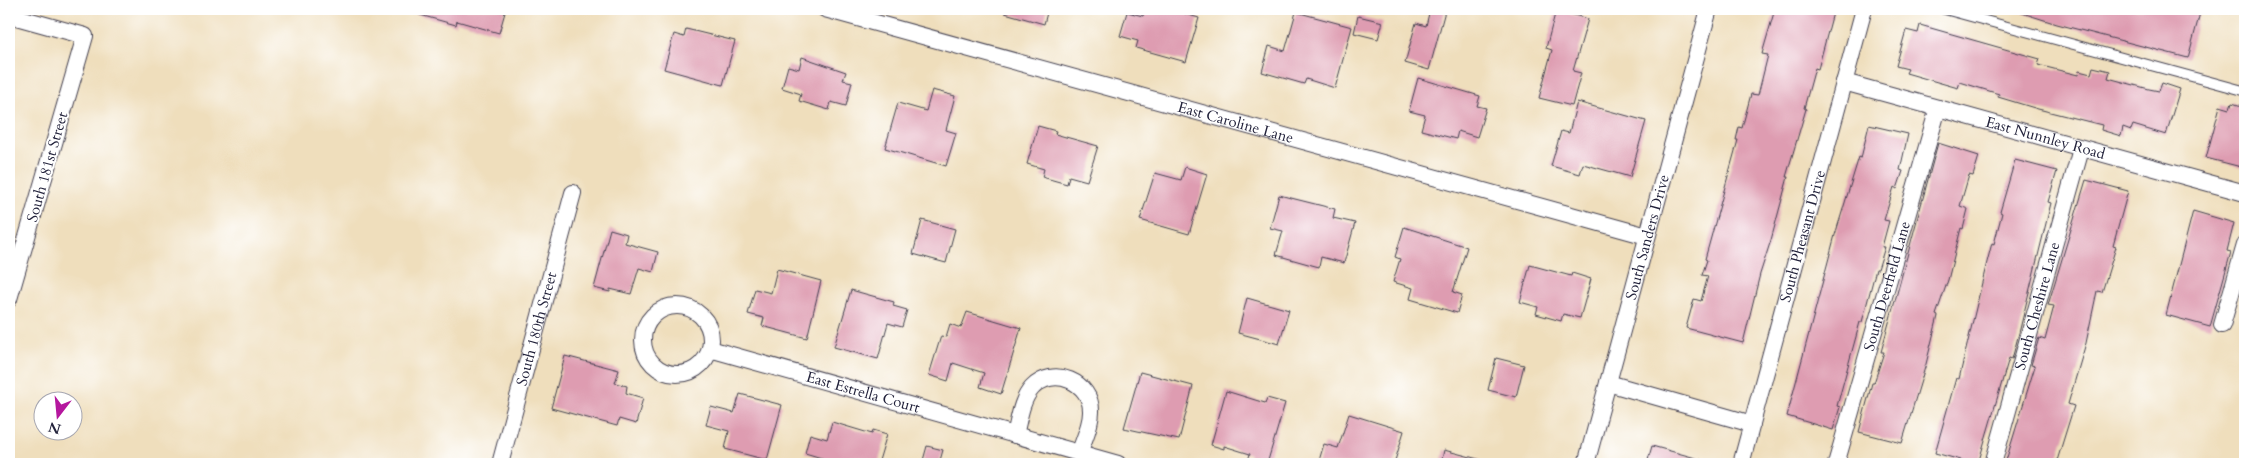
<svg xmlns="http://www.w3.org/2000/svg" width="2254" height="473" font-family="Cardo,serif">
	<style>
		.building { fill: #de9cb1 }
		.lines { fill: none; stroke-linecap: round; stroke-linejoin: round }
		.service-casing { stroke: #413e4e; stroke-width: 11 }
		.minor-casing { stroke: #413e4e; stroke-width: 18 }
		.service { stroke: #fff; stroke-width: 9 }
		.minor { stroke: #fff; stroke-width: 16 }
		.labels { text-anchor: middle; dominant-baseline: central; stroke-width: 4; stroke-linejoin: round; paint-order: stroke }
		.street-label { font-size: 15px; fill: #22223b; stroke: #fff }
	</style>
	<rect width="100%" height="100%" fill="#fff"/>
	<filter id="ink" filterUnits="userSpaceOnUse"><feTurbulence type="fractalNoise" baseFrequency=".02" numOctaves="2"/><feDisplacementMap in="SourceGraphic" scale="10" xChannelSelector="R" yChannelSelector="G"/><feConvolveMatrix kernelMatrix="1 2 1 2 8 2 1 2 1" color-interpolation-filters="sRGB"/></filter>
	<filter id="wash" filterUnits="userSpaceOnUse"><feTurbulence type="fractalNoise" baseFrequency=".0096" numOctaves="4" result="noise"/><feDisplacementMap in="SourceGraphic" scale="20" xChannelSelector="R" yChannelSelector="G"/><feGaussianBlur stdDeviation="1.12" result="paint"/><feColorMatrix in="noise" values="0 0 0 0 0 0 0 0 0 0 0 0 0 0 0 0 0 1.4 0 .05"/><feComposite in="paint" operator="in"/></filter>
	<g filter="url(#wash)">
		<rect width="100%" height="100%" fill="#efdebc"/>
		<g id="blocks">
			<path class="building" d="M413,9h93l-7,24 -42,-12 -1,4 -43,-12z
				M1006,9h42l-4,15 -39,-11z
				M1145,9h42l-2,5 14,4 -13,44 -50,-14 2,-7 -18,-5 7,-24 16,4z
				M1430,9l15,2 -16,59 -24,-7 11,-40 10,3z
				M1775,9h59l-16,60 -3,-1 -11,40 2,1 -20,68h2l-17,63 -11,34 -17,69 -57,-15 8,-29 7,2 7,-25 -6,-1 5,-15 -2,-1 33,-119h-2l3,-13 3,1 9,-34 7,1 10,-40 -6,-1z
				M2019,9h182l-13,49 -131,-34 -38,-12z
				M1556,10l32,9 -15,52 8,2 -9,33 -33,-8 13,-48 -6,-2z
				M1296,12l56,15 -17,61 -29,-9 -2,5 -42,-12 7,-26 16,5z
				M1358,16l25,6 -5,17 -24,-6z
				M1920,25l120,34 -2,6 40,10 1,-4 12,3 2,-7 17,4 -2,7 41,11 10,2 3,-8 18,6 -14,46 -33,-10 -2,5 -8,-3 -2,9 -20,-6 1,-5 -64,-16 -40,-12 1,-3 -39,-12 -2,6 -52,-15 2,-4 -12,-3 10,-36 12,3z
				M686,29l49,12 -12,44 -59,-16 10,-35 10,3z
				M802,57l44,15 -3,8 9,2 -6,24 -15,-4 -2,8 -30,-9 2,-7 -19,-6 6,-22 11,3z
				M1418,78l62,18 -3,10 9,2 -9,29 -19,-6 -2,8 -35,-9 4,-15 -16,-4z
				M932,90l23,6 -9,34 10,3 -10,33 -61,-18 13,-45 28,8z
				M1577,102l69,19 -16,56 -47,-13 -3,10 -29,-8 10,-35 8,2z
				M2232,103l13,4v61l-39,-10 14,-52 10,3z
				M1869,125l39,9 -8,36 3,1 -6,18 -3,-2 -10,33 5,1 -7,26h3l-7,22h-2l-14,53h-2l-23,84 3,1 -7,23 -46,-14 48,-181 24,-78 2,1z
				M1038,126l18,5 -1,3 43,12 -11,35 -18,-5 -2,8 -25,-7 2,-8 -17,-5z
				M1938,143l41,13 -6,20 -4,-1 -9,31 8,3 -5,20 -2,-1 -13,52 -12,35 2,1 -12,48 -24,79 -43,-11 13,-49h2l10,-31h-3z
				M2015,160l42,11 -9,31 3,1 -32,130 -7,26 -3,-1 -31,106h-2l-41,-11 21,-75 3,1 27,-113 6,-23 2,1 8,-31 -2,-1z
				M1185,167l22,7 -18,60 -49,-14 15,-47 26,7z
				M2086,180l42,11 -15,55 3,1 -14,45 -5,-1 -11,52 -18,61 6,2 -18,58h-51l30,-98 -4,-1 8,-27 6,2 9,-34 -6,-1z
				M1279,195l56,14 -2,9 22,5 -11,40 -23,-6 -2,10 -43,-12 7,-24 -13,-3z
				M2193,211l41,12 -7,28 4,1 -21,75 -44,-12z
				M922,220l33,9 -9,34 -33,-9z
				M1404,227l63,20 -14,45 9,3 -5,18 -47,-14 3,-11 -20,-6 7,-23 -5,-2z
				M610,229l17,5 -2,9 33,9 -5,20 -14,-4 -8,26 -21,-5v3l-16,-4z
				M1530,265l41,11 1,-3 19,6 -11,39 -17,-4 -2,7 -25,-7 2,-7 -18,-5z
				M777,269l44,12 -14,57 -45,-12 2,-8 -16,-4 7,-25 16,4z
				M851,290l43,12 -1,4 14,4 -5,17 -14,-4 -10,36 -44,-12z
				M1247,298l42,12 -10,34 -41,-11z
				M967,312l54,16 -20,66 -21,-7 4,-14 -31,-10 -5,18 -19,-6 12,-39 5,1 4,-13 11,4z
				M565,356l54,14 -4,13 12,3 -1,7 17,5 -7,26 -17,-5 -2,7 -66,-18z
				M1496,358l28,7 -8,32 -28,-7z
				M1140,372l53,14 -14,54 -55,-12z
				M1226,391l39,12 2,-5 18,5 -18,61h-20l3,-10 -26,-8v3l-13,-4z
				M740,394l42,11 -15,55 -42,-11 4,-18 -23,-6 5,-18 23,6z
				M1349,414l55,17 -10,33h-76l6,-20 14,4z
				M832,422l40,12 1,-4 14,4 -9,30h-55l2,-5 -20,-6 5,-19 17,5z
				M927,446l16,4 -4,14h-17z
				M1652,446l51,14v4h-47l1,-2 -9,-2z
				M1444,450l38,10 -1,4h-40z"/>
		</g>
	</g>
	<g filter="url(#ink)">
		<use href="#blocks" fill-opacity="0" stroke="#413e4e" stroke-width="1"/>
		<g class="lines">
			<defs>
				<path id="service" d="M1943,9l302,82"/>
				<g id="minor">
					<path id="s1" d="M825,9l822,227"/>
					<path d="M9,15l76,21 -76,263"/>
					<path id="s2" d="M1844,82l401,111"/>
					<circle cx="677" cy="340" r="34"/>
					<path d="M2222,325l23,-80"/>
					<path id="s3" d="M710,349l408,115"/>
					<path d="M1608,383l144,41"/>
					<path d="M1015,435c4,-15 6,-35 17,-47 21,-23 60,-6 59,24 0,14 -8,29 -12,42"/>
					<path id="s4" d="M500,464l73,-271"/>
					<path id="s5" d="M1586,464l123,-455"/>
					<path id="s6" d="M1741,464l123,-455"/>
					<path id="s7" d="M1836,464l102,-356"/>
					<path id="s8" d="M1993,464l88,-315"/>
				</g>
			</defs>
			<use href="#service" class="service-casing"/>
			<use href="#minor" class="minor-casing"/>
			<use href="#service" class="service"/>
			<use href="#minor" class="minor"/>
		</g>
	</g>
	<g class="labels">
		<g class="street-label">
			<text stroke="none"><textPath href="#s1" startOffset="426">East Caroline Lane</textPath></text>
			<text stroke="none"><textPath href="#s2" startOffset="209">East Nunnley Road</textPath></text>
			<text transform="translate(47 167) rotate(-74)">South 181st Street</text>
			<text stroke="none"><textPath href="#s5" startOffset="235">South Sanders Drive</textPath></text>
			<text stroke="none"><textPath href="#s6" startOffset="236">South Pheasant Drive</textPath></text>
			<text stroke="none"><textPath href="#s7" startOffset="185">South Deerfield Lane</textPath></text>
			<text stroke="none"><textPath href="#s8" startOffset="164">South Cheshire Lane</textPath></text>
			<text stroke="none"><textPath href="#s4" startOffset="140">South 180th Street</textPath></text>
			<text stroke="none"><textPath href="#s3" startOffset="159">East Estrella Court</textPath></text>
		</g>
	</g>
	<rect width="2254" height="473" fill="none" stroke="#fff" stroke-width="30"/>
	<g transform="translate(58 416) rotate(196)"><circle r="24" fill="#ffffff" stroke="#a7a7b1"/>
	<path d="M0-4L9 19L0 12L-9 19Z" fill="#b5179e"/>
	<text y="-8" font-size="14" font-weight="bold" text-anchor="middle" fill="#22223b">N</text>
	</g>
</svg>
